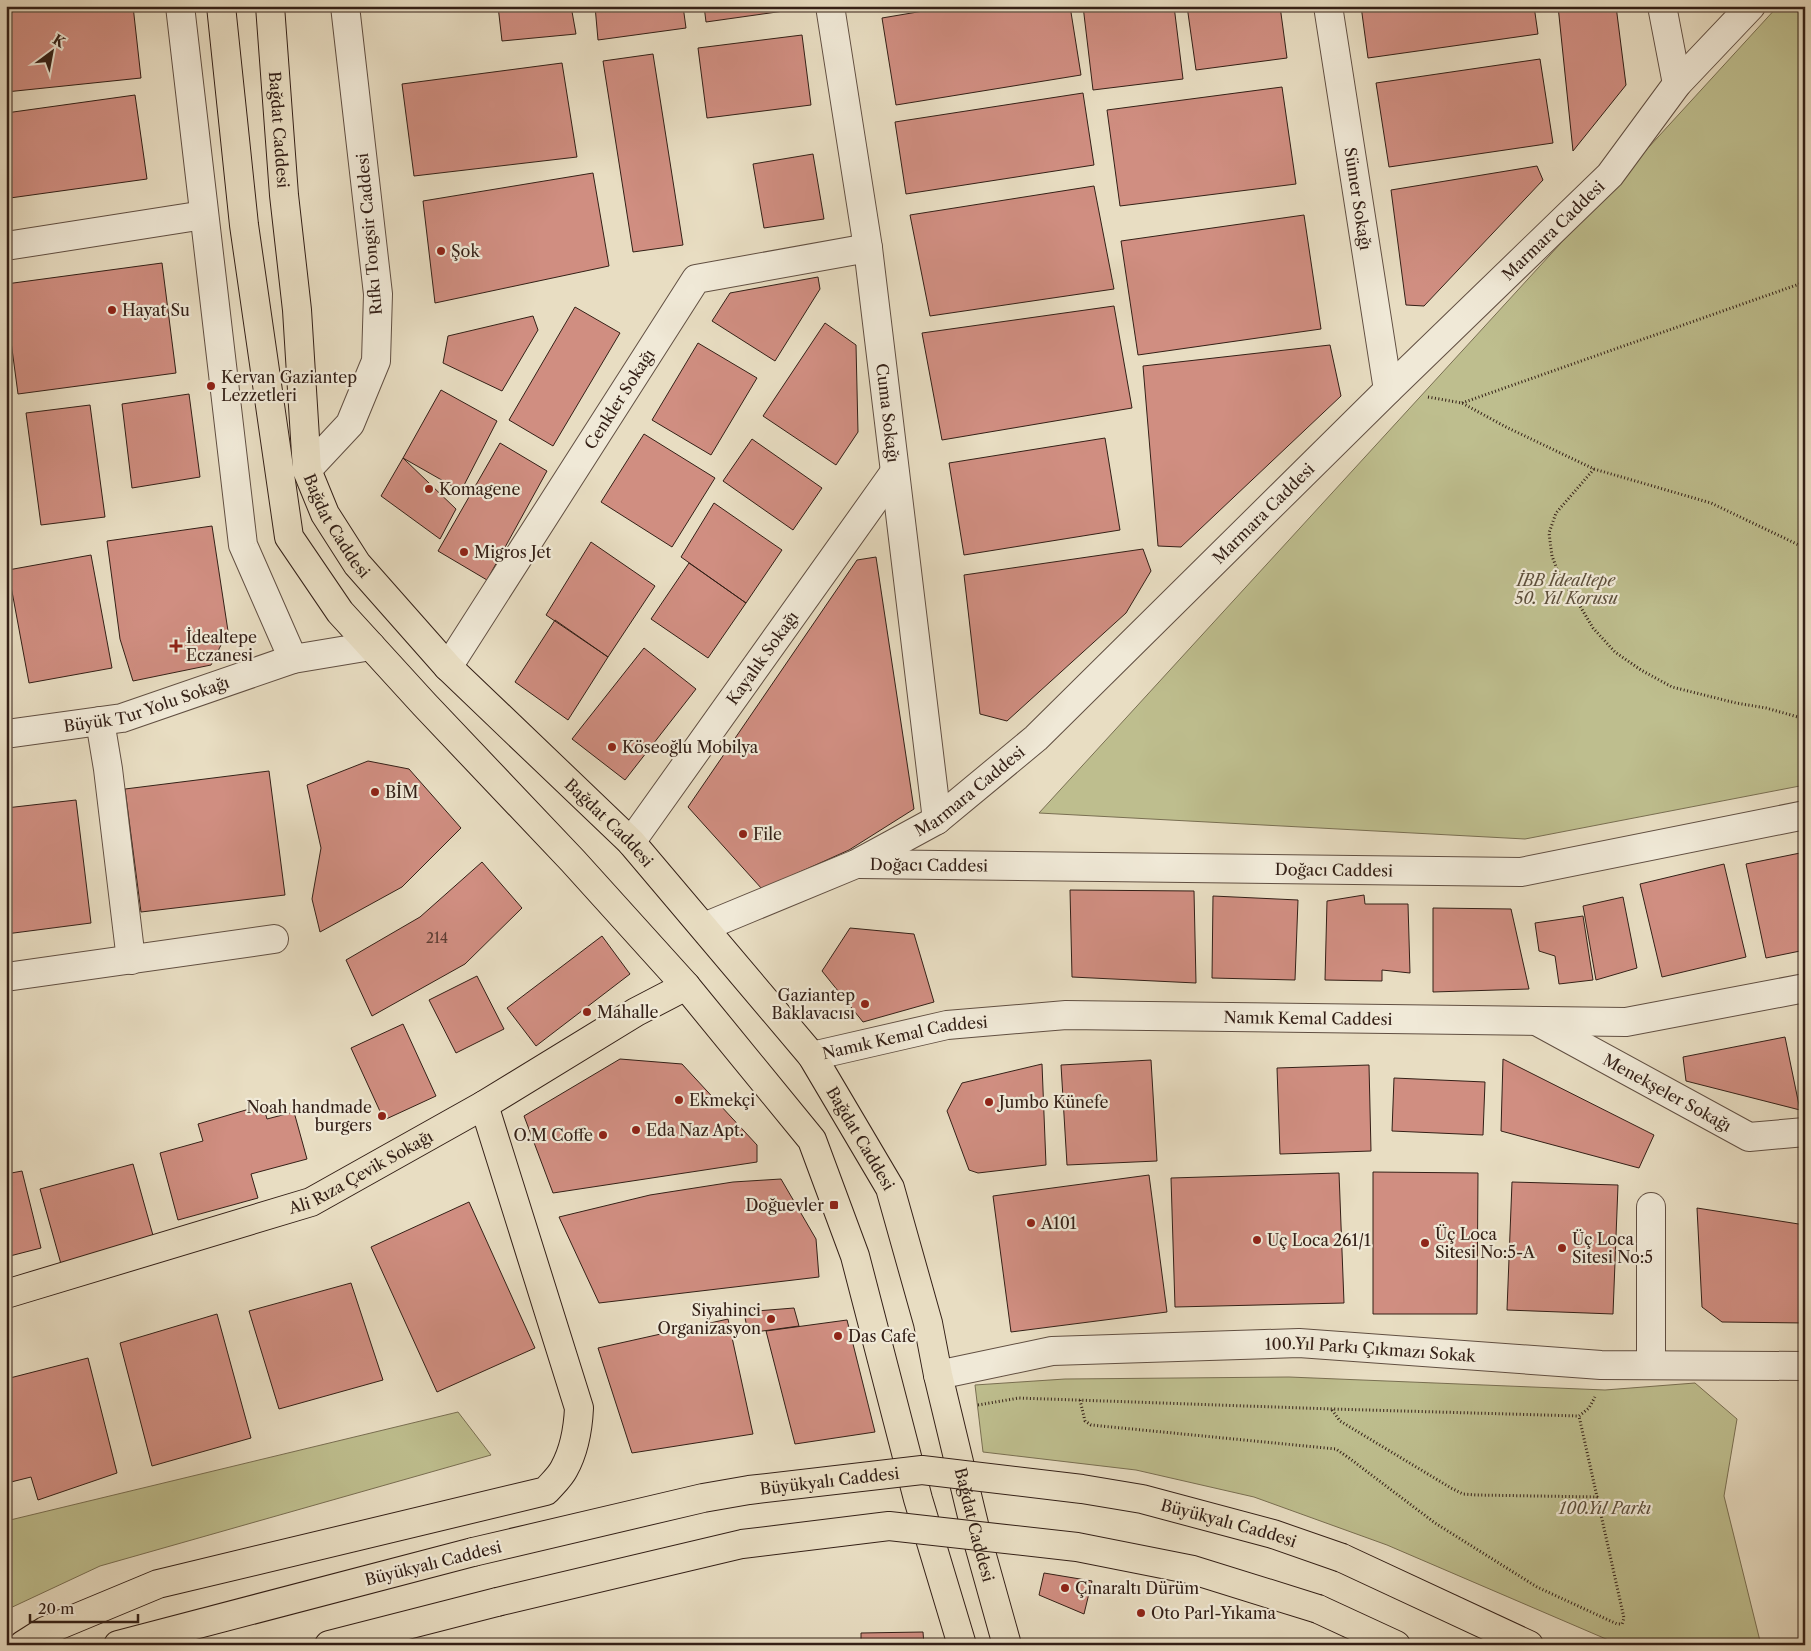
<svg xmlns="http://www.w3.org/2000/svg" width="1811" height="1651" font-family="'Libre Caslon Text',serif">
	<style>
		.green { fill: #bebe8e; stroke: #796f52 }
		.building { fill: #d08e81; stroke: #342017 }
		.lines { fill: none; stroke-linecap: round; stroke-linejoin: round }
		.minor-casing { stroke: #614f42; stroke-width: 30 }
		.major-casing { stroke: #342017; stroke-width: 30 }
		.highway-casing { stroke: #342017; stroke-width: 30 }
		.path { stroke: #342017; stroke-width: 3; stroke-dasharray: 1 2.5; stroke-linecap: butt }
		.minor { stroke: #f0e9d7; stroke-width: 28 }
		.major { stroke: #e8ddc2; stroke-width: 28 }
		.highway { stroke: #e8ddc2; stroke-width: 28 }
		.highway-bridge-casing { stroke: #342017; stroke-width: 30; stroke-linecap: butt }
		.highway-bridge { stroke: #e8ddc2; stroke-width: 28 }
		.poi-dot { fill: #8f2418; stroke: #f0e9d7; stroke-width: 2 }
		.labels { text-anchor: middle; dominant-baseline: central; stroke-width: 4.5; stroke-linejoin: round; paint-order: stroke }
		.number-label { font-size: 14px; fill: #5b3c32 }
		.street-label { font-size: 16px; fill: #342017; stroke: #f0e9d7 }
		.poi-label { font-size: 16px; fill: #342017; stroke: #f0e9d7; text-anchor: start }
		.park-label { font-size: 16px; font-style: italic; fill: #5d4f3b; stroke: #f0e9d7 }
	</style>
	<rect width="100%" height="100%" fill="#e8ddc2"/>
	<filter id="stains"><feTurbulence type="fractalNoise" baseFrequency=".004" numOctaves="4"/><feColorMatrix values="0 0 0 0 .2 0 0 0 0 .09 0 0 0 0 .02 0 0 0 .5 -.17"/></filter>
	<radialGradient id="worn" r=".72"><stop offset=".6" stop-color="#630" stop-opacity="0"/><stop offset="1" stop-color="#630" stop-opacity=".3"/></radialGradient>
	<path class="green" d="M1778,6h27v779l-280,54 -486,-26z
		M1289,1377l316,13 90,-7 42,36 -13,77 37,149h-141l-233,-100 -133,-48 -118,-27 -153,-18 -8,-67 90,-6z
		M458,1412l33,43 -391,111 -94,44v-89z"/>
	<path class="building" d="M6,6h127l8,72 -135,14z
		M498,6h73l5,28 -74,7z
		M595,6h88l3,22 -88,12z
		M704,6h79l1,5 -78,11z
		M953,6h117l11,69 -185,30 -14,-87z
		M1083,6h91l9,73 -90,11z
		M1187,6h93l7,52 -91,12z
		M1361,6h173l4,28 -170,24z
		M1558,6h58l10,79 -53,66z
		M802,35l9,70 -104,13 -9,-70z
		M653,54l30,191 -50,7 -30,-191z
		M1540,59l13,84 -164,24 -13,-84z
		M562,63l15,94 -163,19 -12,-92z
		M1282,87l14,97 -176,22 -13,-96z
		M1083,93l11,72 -188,29 -11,-72z
		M135,95l12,84 -137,19 -4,-26v-59z
		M813,154l11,65 -60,9 -11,-64z
		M1537,166l6,14 -119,126 -18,-1 -15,-115z
		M593,173l16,93 -174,37 -12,-102z
		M1094,186l20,103 -184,27 -20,-101z
		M1304,215l17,114 -183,26 -17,-114z
		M162,263l14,110 -158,21 -12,-90v-20z
		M818,277l2,12 -45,72 -63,-40 18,-28z
		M1114,306l18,102 -190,32 -20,-107z
		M575,307l45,26 -67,113 -44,-26z
		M533,316l5,14 -36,61 -59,-28 5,-27z
		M825,323l31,22 2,87 -22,33 -73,-49z
		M698,343l59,35 -46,77 -59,-35z
		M1330,345l11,51 -160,151 -23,-1 -15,-180z
		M441,390l56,31 -36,70 -58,-33z
		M189,394l11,83 -68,11 -10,-84z
		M90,405l15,112 -64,8 -15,-112z
		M644,434l71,44 -43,69 -71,-45z
		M1105,438l15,92 -156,25 -15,-92z
		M752,439l70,49 -29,42 -70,-49z
		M500,443l47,28 -60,109 -49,-29z
		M403,458l53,51 -16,30 -59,-43z
		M714,503l68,47 -36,53 -65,-46z
		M212,526l16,105 -17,34 -78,16 -13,-42 -13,-98z
		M591,542l64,44 -47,71 -62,-42z
		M1143,549l8,22 -25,42 -119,108 -27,-7 -16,-139z
		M91,555l21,113 -83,15 -21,-113z
		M876,557l38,252 -65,41 -87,39 -74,-82 169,-247z
		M689,563l57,40 -38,55 -57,-39z
		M555,620l53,37 -40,63 -53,-38z
		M644,648l52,41 -71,91 -53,-41z
		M368,761l41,8 52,59 -59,59 -82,45 -8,-33 9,-51 -14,-63z
		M269,771l16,124 -144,17 -16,-123z
		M76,800l15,123 -85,11v-126z
		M1805,852v98l-39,8 -20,-94z
		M482,862l40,46 -57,56 -93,52 -26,-56 74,-43z
		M1724,864l22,93 -84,20 -22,-93z
		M1070,890l124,1 2,92 -124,-6z
		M1364,895l1,9h43l2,69 -28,-3v11l-57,-1 2,-79z
		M1213,896l85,4 -3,80 -83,-2z
		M1623,897l14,71 -41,12 -13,-74z
		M1433,908l78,1 18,80 -96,3z
		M1583,916l10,64 -34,4 -4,-28 -16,-5 -4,-28z
		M850,928l64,6 20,68 -71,20 -41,-51z
		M602,936l28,38 -94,72 -29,-38z
		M477,976l27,53 -48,24 -27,-53z
		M403,1024l33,72 -52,24 -33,-72z
		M1785,1037l15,73 -114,-29 -3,-24z
		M620,1059l62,5 75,81v17l-204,31 -29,-77z
		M1503,1059l151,76 -15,33 -138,-37z
		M1151,1060l6,101 -90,4 -6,-100z
		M1042,1064l4,101 -68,8 -9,-3 -22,-59 15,-28z
		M1369,1065l2,86 -91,3 -3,-86z
		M1394,1078l91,4 -2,53 -91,-4z
		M263,1105l4,14 27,-7 13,47 -56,15 7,24 -80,22 -18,-67 43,-12 -5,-17z
		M133,1164l21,75 -93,25 -21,-75z
		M22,1171l19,77 -35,9v-83z
		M1373,1172l105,1 -1,141h-104z
		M1339,1173l5,130 -169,4 -4,-129z
		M1149,1175l18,137 -156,20 -18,-136z
		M781,1179l35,60 3,38 -220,26 -40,-86 91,-22 83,-13z
		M1512,1182l106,3 -5,129 -106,-4z
		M469,1202l66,146 -98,44 -66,-145z
		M1697,1208l108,17v98l-83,-1 -20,-15z
		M351,1283l32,97 -104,29 -30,-98z
		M794,1308l5,18 -51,7 -4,-21z
		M217,1314l34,124 -99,28 -32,-123z
		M728,1319l25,115 -121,19 -34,-105z
		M847,1320l28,112 -80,12 -29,-113z
		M88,1358l29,115 -79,27 -7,-23 -24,6 -1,-104z
		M1044,1573l48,8 -8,33 -45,-19z
		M923,1632l1,13h-63v-12z
		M767,1641l54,1v3h-54z"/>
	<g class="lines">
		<defs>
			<g id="minor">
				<path d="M180,6l63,539 50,114"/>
				<path id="s1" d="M830,6l38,242 69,572"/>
				<path id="s2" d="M1328,6l60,384"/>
				<path d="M1662,6l15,78"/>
				<path d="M6,246l198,-31"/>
				<path d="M307,470l43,-46 26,-63 2,-67 -33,-288"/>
				<path id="s3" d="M448,667l248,-388 172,-31"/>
				<path d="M100,721l8,48 23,191"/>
				<path id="s4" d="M6,734l116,-16 171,-59 78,-13"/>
				<path id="s5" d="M631,842l263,-369"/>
				<path id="s6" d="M860,864l661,8 284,-57"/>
				<path id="s7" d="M704,927l152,-63 81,-44 99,-82 352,-348 222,-215 67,-91 74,-78"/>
				<path d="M6,977l268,-38"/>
				<path id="s8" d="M1540,1023l209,114 56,-5"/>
				<path id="s9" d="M812,1056l135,-31 119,-10 560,7 179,-34"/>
				<path d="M1651,1207v158"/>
				<path id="s10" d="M938,1375l114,-24 247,-8 302,22 204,1"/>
			</g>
			<g id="major">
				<path d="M221,6l23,219 45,312 51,75 84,92 149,157 113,125 126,154 43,116 63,243 44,146"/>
				<path id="s11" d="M270,6l14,189 13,115 10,160 18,44 32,50 91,103 183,175 181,214 78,132 38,135 10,52 41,170 28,100"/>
				<path id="s12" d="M6,1294l305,-92 173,-97 152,-93 50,-26"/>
			</g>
			<path id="highway" d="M1342,1558l187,87
				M1318,1609l78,36
				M23,1645l22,-14 113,-47 388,-93c6,-7 14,-14 18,-22 10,-18 14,-40 15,-61l-95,-303
				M118,1645l355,-93
				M329,1645l168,-43"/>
		</defs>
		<use href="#minor" class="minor-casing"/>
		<use href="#major" class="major-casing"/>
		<use href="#highway" class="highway-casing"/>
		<path class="path" d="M1428,397l34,6 44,24 88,42 117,34 94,45
			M1462,403l343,-121
			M1594,469l-38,44 -7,20 3,23 9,24 16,21 16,27 22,24 26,18 31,17 64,16 30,5 39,11
			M1080,1400l5,21 6,4 245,24 13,9 86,65 102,64 80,37h5l2,-6 -45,-202
			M978,1405l41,-7 313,11 247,7 10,-8 6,-11
			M1332,1410l8,11 111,67 12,6 13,1 122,2"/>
		<use href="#minor" class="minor"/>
		<use href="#major" class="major"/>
		<use href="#highway" class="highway"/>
		<defs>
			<g id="highway-bridge">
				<path id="s13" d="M473,1552l230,-54 46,-8 173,-20 160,19 60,10 131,35 69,24"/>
				<path d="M497,1602l245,-58 147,-18 188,21 116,23 125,39"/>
			</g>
		</defs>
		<use href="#highway-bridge" class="highway-bridge-casing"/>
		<use href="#highway-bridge" class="highway-bridge"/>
	</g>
	<g class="poi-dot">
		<circle cx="441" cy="251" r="5"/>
		<circle cx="112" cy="310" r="5"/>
		<circle cx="211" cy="386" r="5"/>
		<circle cx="429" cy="489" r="5"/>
		<circle cx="464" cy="552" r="5"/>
		<path d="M173.5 638.5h5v5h5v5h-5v5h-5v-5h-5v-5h5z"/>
		<circle cx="612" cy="747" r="5"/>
		<circle cx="375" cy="792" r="5"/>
		<circle cx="743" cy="834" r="5"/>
		<circle cx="865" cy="1004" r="5"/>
		<circle cx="587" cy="1012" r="5"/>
		<circle cx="679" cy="1100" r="5"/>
		<circle cx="989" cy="1102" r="5"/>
		<circle cx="382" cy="1116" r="5"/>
		<circle cx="636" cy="1130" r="5"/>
		<circle cx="603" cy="1135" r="5"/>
		<rect x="829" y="1200" width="10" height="10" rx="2.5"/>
		<circle cx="1031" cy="1223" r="5"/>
		<circle cx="1257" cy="1240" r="5"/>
		<circle cx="1425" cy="1243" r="5"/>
		<circle cx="1562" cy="1248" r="5"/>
		<circle cx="771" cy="1319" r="5"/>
		<circle cx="838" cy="1336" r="5"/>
		<circle cx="1065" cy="1588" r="5"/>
		<circle cx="1141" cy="1613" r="5"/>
	</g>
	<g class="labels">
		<g class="number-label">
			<text x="437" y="938">214</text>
		</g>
		<g class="street-label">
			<text stroke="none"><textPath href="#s11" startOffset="124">Bağdat Caddesi</textPath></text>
			<text stroke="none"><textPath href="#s2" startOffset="195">Sümer Sokağı</textPath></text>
			<text stroke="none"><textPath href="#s7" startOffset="1110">Marmara Caddesi</textPath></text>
			<text transform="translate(369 234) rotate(-95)">Rıfkı Tongsir Caddesi</text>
			<text stroke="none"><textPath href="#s3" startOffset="318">Cenkler Sokağı</textPath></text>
			<text stroke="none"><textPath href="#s1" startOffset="411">Cuma Sokağı</textPath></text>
			<text stroke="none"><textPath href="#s7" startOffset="705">Marmara Caddesi</textPath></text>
			<text stroke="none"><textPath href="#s11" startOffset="529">Bağdat Caddesi</textPath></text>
			<text stroke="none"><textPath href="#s5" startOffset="226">Kayalık Sokağı</textPath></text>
			<text stroke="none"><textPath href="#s4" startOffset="144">Büyük Tur Yolu Sokağı</textPath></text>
			<text stroke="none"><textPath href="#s7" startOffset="300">Marmara Caddesi</textPath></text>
			<text stroke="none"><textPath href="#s11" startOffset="934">Bağdat Caddesi</textPath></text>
			<text stroke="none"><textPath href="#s6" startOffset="69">Doğacı Caddesi</textPath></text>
			<text stroke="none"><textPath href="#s6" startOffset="474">Doğacı Caddesi</textPath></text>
			<text stroke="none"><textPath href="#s9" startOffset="500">Namık Kemal Caddesi</textPath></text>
			<text stroke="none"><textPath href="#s9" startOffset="95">Namık Kemal Caddesi</textPath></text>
			<text stroke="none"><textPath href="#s8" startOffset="145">Menekşeler Sokağı</textPath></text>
			<text stroke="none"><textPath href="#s11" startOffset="1339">Bağdat Caddesi</textPath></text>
			<text stroke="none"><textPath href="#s12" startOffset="376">Ali Rıza Çevik Sokağı</textPath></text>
			<text stroke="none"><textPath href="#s10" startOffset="435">100.Yıl Parkı Çıkmazı Sokak</textPath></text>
			<text stroke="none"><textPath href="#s13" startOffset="364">Büyükyalı Caddesi</textPath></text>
			<text stroke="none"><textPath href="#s13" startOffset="769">Büyükyalı Caddesi</textPath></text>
			<text stroke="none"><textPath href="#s11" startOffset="1744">Bağdat Caddesi</textPath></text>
			<text transform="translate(433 1563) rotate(-14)">Büyükyalı Caddesi</text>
		</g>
		<g class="poi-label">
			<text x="451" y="251">Şok</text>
			<text x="122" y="310">Hayat Su</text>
			<text x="221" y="377">Kervan Gaziantep<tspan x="221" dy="18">Lezzetleri</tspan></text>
			<text x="439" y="489">Komagene</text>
			<text x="474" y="552">Migros Jet</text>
			<text x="186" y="637">İdealtepe<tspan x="186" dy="18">Eczanesi</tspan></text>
			<text x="622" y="747">Köseoğlu Mobilya</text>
			<text x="385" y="792">BİM</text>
			<text x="753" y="834">File</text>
			<text x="855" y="995" text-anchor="end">Gaziantep<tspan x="855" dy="18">Baklavacısı</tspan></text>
			<text x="597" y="1012">Mahalle</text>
			<text x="689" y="1100">Ekmekçi</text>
			<text x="999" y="1102">Jumbo Künefe</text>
			<text x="372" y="1107" text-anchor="end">Noah handmade<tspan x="372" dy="18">burgers</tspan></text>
			<text x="646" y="1130">Eda Naz Apt.</text>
			<text x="593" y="1135" text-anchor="end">O.M Coffe</text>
			<text x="824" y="1205" text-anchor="end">Doğuevler</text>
			<text x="1041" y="1223">A101</text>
			<text x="1435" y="1234">Üç Loca<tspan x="1435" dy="18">Sitesi No:5-A</tspan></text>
			<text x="1572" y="1239">Üç Loca<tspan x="1572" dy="18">Sitesi No:5</tspan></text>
			<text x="1267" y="1240">Uç Loca 261/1</text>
			<text x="761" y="1310" text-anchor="end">Siyahinci<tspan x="761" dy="18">Organizasyon</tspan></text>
			<text x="848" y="1336">Das Cafe</text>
			<text x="1075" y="1588">Çınaraltı Dürüm</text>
			<text x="1151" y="1613">Oto Parl-Yıkama</text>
		</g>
		<g class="park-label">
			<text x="1566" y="580">İBB İdealtepe<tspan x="1566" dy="18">50. Yıl Korusu</tspan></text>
			<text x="1605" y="1508">100.Yıl Parkı</text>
		</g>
	</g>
	<rect width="1811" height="1651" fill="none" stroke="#e8ddc2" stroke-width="25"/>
	<rect x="8" y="8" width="1796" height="1636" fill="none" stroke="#342017" stroke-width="2.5"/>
	<rect x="12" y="12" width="1786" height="1626" fill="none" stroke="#342017"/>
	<g transform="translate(52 52) rotate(32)" stroke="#f0e9d7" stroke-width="4" paint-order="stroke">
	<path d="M0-4L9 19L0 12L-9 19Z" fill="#342017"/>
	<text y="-8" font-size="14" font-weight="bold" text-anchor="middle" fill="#342017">K</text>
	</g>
	<path d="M30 1614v8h108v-8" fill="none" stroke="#342017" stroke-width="2.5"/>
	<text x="38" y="1614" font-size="15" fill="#342017" stroke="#f0e9d7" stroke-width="4" paint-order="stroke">20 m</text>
	<rect width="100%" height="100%" filter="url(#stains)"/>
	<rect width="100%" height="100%" fill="url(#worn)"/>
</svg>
